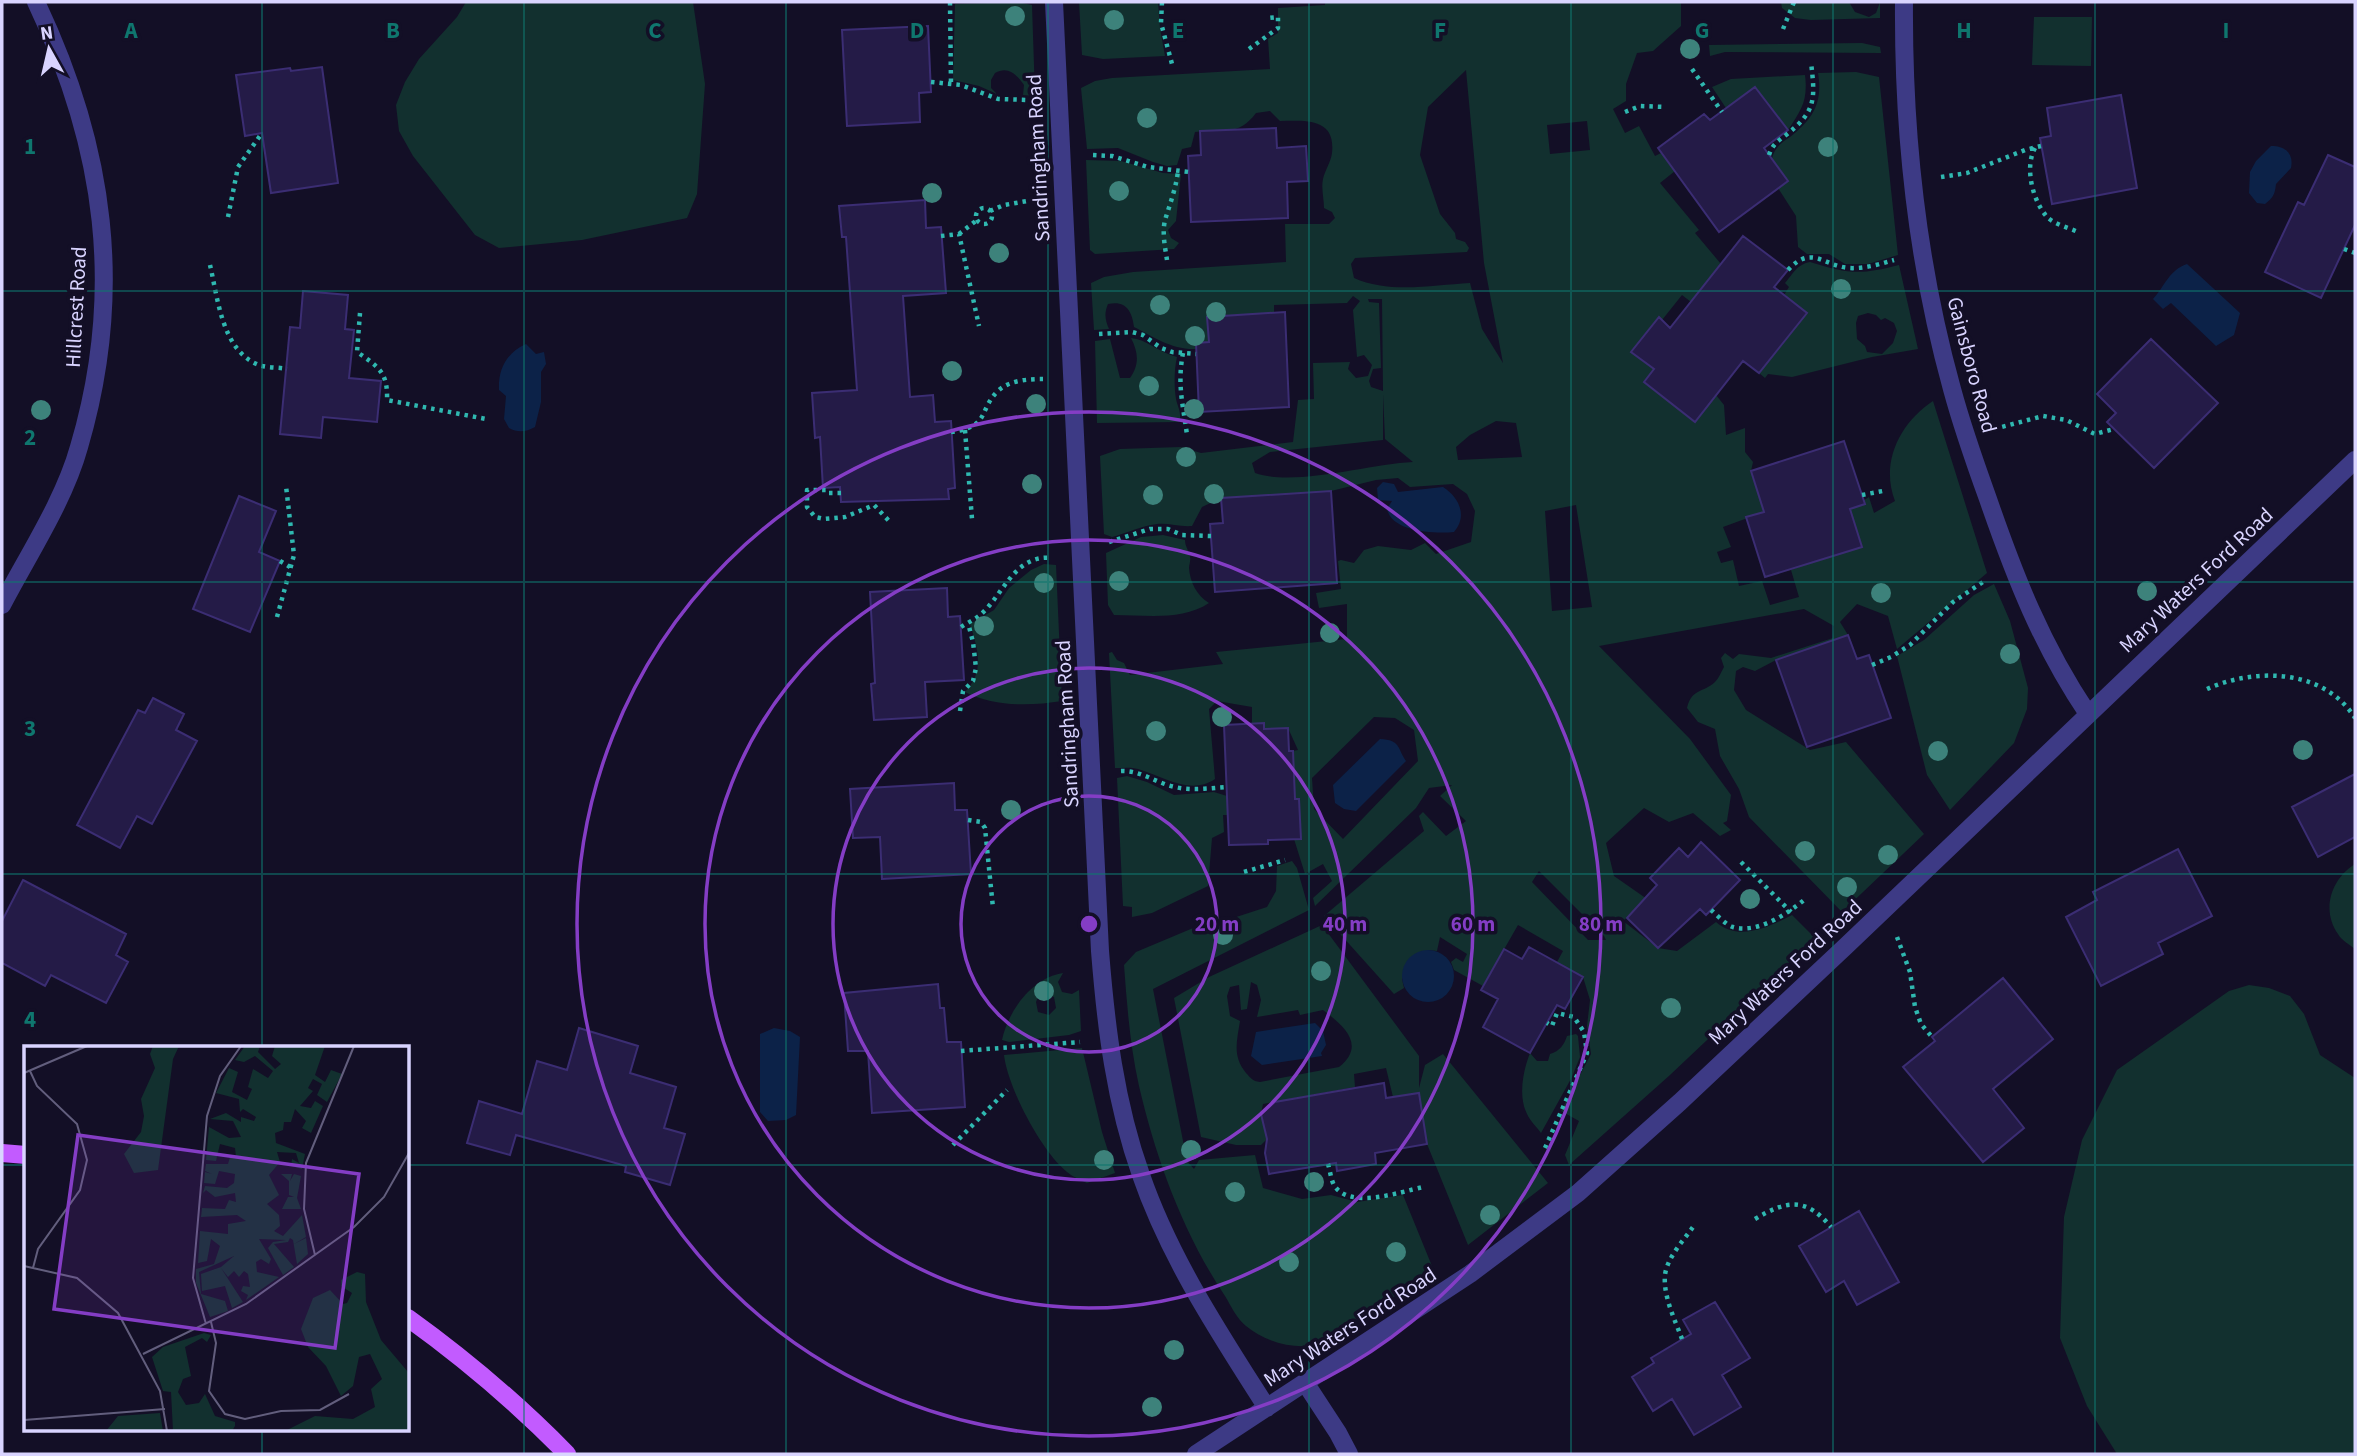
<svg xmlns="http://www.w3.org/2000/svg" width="2357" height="1456" font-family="'Source Sans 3',sans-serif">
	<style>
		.green { fill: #12302f; fill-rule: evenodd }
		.water { fill: #0c2248 }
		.building { fill: #241b47; stroke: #3b2d73; stroke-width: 2 }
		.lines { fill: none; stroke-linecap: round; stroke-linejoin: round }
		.path { stroke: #2fb8b0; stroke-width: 4.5; stroke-dasharray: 3.5 5; stroke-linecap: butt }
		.minor { stroke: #3d3a85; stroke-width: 18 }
		.major { stroke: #c25bff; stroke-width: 18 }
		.tree { fill: #3d827b }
		.grid { fill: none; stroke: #0f766e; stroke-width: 2; stroke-opacity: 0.55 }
		.ring { fill: none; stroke: #843dc5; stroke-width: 3.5 }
		.labels { text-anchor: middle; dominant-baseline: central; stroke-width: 7; stroke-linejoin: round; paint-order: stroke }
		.street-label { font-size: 21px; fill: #d9d4ff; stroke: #130f26 }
		.inset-road { fill: none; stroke: #625e7d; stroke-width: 2 }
		.view { fill: #843dc5; fill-opacity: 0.15; stroke: #843dc5; stroke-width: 3.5 }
		.inset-edge { fill: none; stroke: #d9d4ff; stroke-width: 3.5 }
		.grid-label { font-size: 23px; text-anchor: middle; font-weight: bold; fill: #0f766e; stroke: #130f26; stroke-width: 7; stroke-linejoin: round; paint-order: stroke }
		.centre { fill: #843dc5; stroke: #130f26; stroke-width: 3.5 }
		.ring-label { font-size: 21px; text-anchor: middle; font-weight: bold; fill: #843dc5; stroke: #130f26; stroke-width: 7; stroke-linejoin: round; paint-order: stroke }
	</style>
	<rect width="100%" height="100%" fill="#130f26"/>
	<path class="green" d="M466,2h227l12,82 -8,110 -10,24 -105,22 -83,8 -24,-13 -62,-79 -14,-25 -3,-26 9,-23 14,-23 38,-42z
		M1018,2l14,3 3,91 -12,-1 1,-10c-8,-11 -16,-19 -29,-12l-4,7v8l6,6 -18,-8 -26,-6 2,-76z
		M1079,2h79l2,26 5,28 -62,3 -21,-4z
		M1325,2h356v24l-28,25 -16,2 -11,31v17l-13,8 12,24 14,-7 16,30 6,-3 14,18 -15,12 39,47 -4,3 26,31 -30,38 -9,-7 -20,25 -3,-3 -5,52 -10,12 50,40 22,-26 8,10 2,30 19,-7v24l8,10 -2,9 13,41 -41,15 8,20 -14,5 4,11 12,-3 6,26 23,-5 8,24 29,-8 -8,-27 70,-26 -11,-35 19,-12 5,16 21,-12c-15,-39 5,-78 38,-100l54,172 -90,76 -9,-33 -31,-12 -17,18 8,13 -72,25 -21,11 -12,-4 -7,4 -2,19 12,20 64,40 36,-8 78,92 -82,78 -93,-95 -10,-28 -19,-33 -5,-27 -17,-7 -11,-14c5,-20 16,-15 28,-26 4,-4 6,-10 9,-15l-3,-9 4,-5 8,6 6,-5 32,4 62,-20 1,-12 -30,-17 -205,37 91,93 41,56 -4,26 -4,2 8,7 -11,6 -27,-23 -24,9 -25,-14 -38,35 8,33 33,23 -24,22 35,27 19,3 39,-29c23,20 53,5 76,-7l23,23 -145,137 -101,90 -4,-10 14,-34 -18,-10 30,-57 -4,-28 3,-26 -7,-23 -26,-15 6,-11 -45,-26 -35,61 -29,-16 -3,-8 5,-4 7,4 4,-8 -27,-17 -3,14 -9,-1 -26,29 2,9 -10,6 -70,-78 100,-85 -5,-15 4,-4 23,24 20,-15 -26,-25 12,-11 -23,3 -13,20 -101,98 -2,-8 19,-17 -9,-17 -18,10 -11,-35h7l-2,-40h-4l-2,-48 5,-1 -10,-22 -24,1v-6h-12v-16l-35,-6 -8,8 6,70c-25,17 -52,-3 -77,-10 -7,-2 -15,-1 -23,-1l-6,-115 3,-1 5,8 7,3 6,12 93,-11 -7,-12 131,-13v-35l-28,4 -3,-15 25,-4 -3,-28 3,-1 13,3 10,-13 14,-4 33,4 14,-7 11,11 35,-12 4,-31 -8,-17 -14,-10 -43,3 -12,-9 -22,2 -45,11 -110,7 -19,9 -10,19c-12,1 -23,-3 -35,-2 -16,2 -30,9 -45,13l-8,-3 -4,-78 20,-7 61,-2 20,6 92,-11 5,-42 16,-1 -1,-36 37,-1 -2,7 8,9 12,-2 4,-11 -8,-10 -7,2 -4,-47 7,-9 -7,-5 -6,7 -73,2v8l-66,4 1,25 -13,1v6c-24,1 -42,-12 -62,-22 -2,-16 -8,-27 -26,-23 -4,9 -3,16 1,25l-15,1 -3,-47 13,-6 29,-5 153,-10 -1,-38h44l6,-6 -3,-6 -8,-4c0,-9 -3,-20 -1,-29 2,-9 8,-17 9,-26 4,-36 -28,-32 -52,-32l-10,-10 -14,2c-18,24 -34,16 -61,19l-4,15 -9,2 -5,16 -10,1 -14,-4 -35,-14 -31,1 -6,-61 14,-7 17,-3 158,-9 -2,-30 10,-6v-25l47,-3zM1466,70l18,193 19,100 -21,-34 -12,-46c-37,2 -81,11 -116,-5l-3,-14 4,-6 112,-6 2,-4 -4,-6 -9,-3 -1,-6 -15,-19 -20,-59 8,-48zM1587,121l3,29 -40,4 -3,-29zM1368,299h14l1,92 -12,-4 -2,-6 4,-12 8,-1 -2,-65 -10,-1zM1383,394l2,45 28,23c-44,2 -119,25 -158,11l-3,-10 18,-11 113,-12zM1496,421l20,2 6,34 -64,3 -2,-13 14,-12zM1576,505l16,102 -40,4 -7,-100zM1374,717l21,1 19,12 4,31 -75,78 -29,-30 -2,-31zM1539,871l65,65 2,4h-18l-56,-58z
		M1781,2h68l6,10 14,5 7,-4 4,-11v16l-69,2 -16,-2 -13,-10z
		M2034,17h58l-1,49 -59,-1z
		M1862,43l18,4 1,6 -156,-1 -15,4 -1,-11z
		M1856,72l23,5 19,178 -30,9h-23l-16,-10h-22l-9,-7 -2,-31 -18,-28 10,-8 -16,-22c3,-11 9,-15 18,-21 23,-18 33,-34 28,-64z
		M1805,75c3,25 -3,34 -17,55l-33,-43 -29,21 -14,-21 19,-8z
		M1086,160l35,1 42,12 18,1 -5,47 -8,9 3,8 8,5 -5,6 -79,5 -5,-4z
		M1810,262c38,12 51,13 89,3l19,84 -46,8 -80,20 -24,-3 -3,4 -6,-5 48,-60 -23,-18 5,-8 -4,-4c9,-10 11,-18 25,-21zM1868,313l8,2 5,5 4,-2 9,5 3,8 -4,12 -11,11 -15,-2 -2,-6 -8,-7 -1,-16 2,-7z
		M1131,338c15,1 29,15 46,19 -3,13 -3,29 -1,42 2,9 6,14 3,23l-82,1 -2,-82 15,-2 10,39h10c10,-14 8,-26 1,-40z
		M1163,535l22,5c0,7 4,10 5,17 1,3 -1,8 -1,11 1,14 8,28 20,35 -27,18 -63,12 -95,12l-6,-10 -2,-52 35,-16z
		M1044,564l12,1 6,136c-31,5 -68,6 -97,-9 20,-21 13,-42 5,-68l24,-14 15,-22 22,-18z
		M1994,584l16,37 18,67 -1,21 -13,34 -64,67 -23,-35 -30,-119 27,-16 50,-45z
		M1127,776l20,6 27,13 40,-3 13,4 1,19h-5l1,17 -12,6 -4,48 -56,27 -20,4v-10l-9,-1 -6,-128z
		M1292,861l5,7 12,42 -156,79 34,172 7,8 5,-9 56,-5 8,33 39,11 29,-4 26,7 46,-7 31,76 -108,71c-25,10 -60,1 -80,-16 -9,-7 -15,-20 -21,-30 -42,-63 -69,-137 -86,-210 -9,-40 -12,-81 -15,-121l12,-13 81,-34 10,2 40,-13 9,-16 1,-25z
		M2355,864v85c-5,-4 -14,-9 -17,-15 -17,-24 -7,-55 17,-70z
		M1322,925l97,131v32l6,-23 18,-11 105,129 -80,62 -41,-101 -8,-51 -26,4 -7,-29 -32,6 1,13 -92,17 -2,10 6,25 -6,6h-25l-35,-8 -27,-139 35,-21zM1251,982l6,3 4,15 -4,17 41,-7 2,5 23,-5c20,15 44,35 16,57l-79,15c-8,-1 -9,-4 -14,-9 -14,-17 -9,-32 -6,-52l-10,-5 -3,-20 3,-9 9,-2 2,25 6,-1z
		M1063,973l-5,9 4,10 10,2 7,-4 2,41 -12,4 -60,7 -7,-2c6,-28 29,-62 61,-67zM1044,994l10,3 2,11 -7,7 -11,-3 -2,-10 2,-5z
		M2249,985l20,3 21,8 14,18 16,41 35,23v376h-238l-30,-48 -27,-68 4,-121 18,-77 35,-70 112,-79z
		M1576,1034l2,2 2,21 -8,20 -31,56c-4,-6 -11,-12 -14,-19 -9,-18 -4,-43 3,-61l7,8h11l2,-7c10,-3 14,-9 17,-18z
		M1082,1048l20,84 13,41 -28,10c-7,-3 -14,-6 -20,-11 -26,-21 -59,-84 -63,-117z"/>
	<path class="water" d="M2271,146c14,0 23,7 20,22l-15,16c-1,10 -3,14 -11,20l-8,-1 -8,-10 1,-21 6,-11z
		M2187,264l53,49 -6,22 -18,11 -45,-43 -8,6 -10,-10c12,-13 16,-29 34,-35z
		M526,344l10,10 8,-2 2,12 -5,8v30l-6,25c-9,5 -17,6 -26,1l-5,-9 2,-23 -7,-6c-1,-20 7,-37 27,-46z
		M1383,482l11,2 4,8 45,-5c16,10 25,29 11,45 -20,2 -62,0 -67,-23l5,-8 -14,-1 -1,-12z
		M1380,739c21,1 17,9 26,22l-50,50 -12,-2 -9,-6 -2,-18z
		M1402 976a26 26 0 1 1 52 0a26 26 0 1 1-52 0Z
		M1315,1023l8,8 3,14 -5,8 1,3 -60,9 -11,-9 5,-24z
		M774,1028l16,3 10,6 -4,78 -10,5 -18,1 -8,-9v-78z"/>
	<path class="building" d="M928,26l3,66 -12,1 1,29 -73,4 -5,-96z
		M322,67l16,116 -67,10 -9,-60 -17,3 -9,-61 54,-7 1,3z
		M1755,87l33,43 -24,18 24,33 -69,51 -61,-84 46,-34 6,6z
		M2121,95l16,93 -85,16 -12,-66 11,-2 -4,-28z
		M1276,128l1,20 29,-2 2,35 -21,1 1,36 -97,4 -3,-66 13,-1 -1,-24z
		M2328,155l27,12v58l-34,73 -56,-26 33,-70 6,3z
		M925,200l1,28 15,-1 5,66 -43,3 7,101 23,-2 2,27 16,-1 4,67 -7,1 1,10 -108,3 -1,-15 -17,1 -3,-51 -5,1 -3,-45 45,-3 -11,-153h-4l-3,-31z
		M1743,236l45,34 -14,17 33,26 -48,60 -16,-12 -48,61 -51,-40 10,-13 -23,-17 28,-35 11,11z
		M303,291l45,4 -3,34 9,1 -5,48 32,3 -4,41 -54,-5 -2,21 -41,-4 10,-107 10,1z
		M1285,312l4,95 -90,5 -3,-69 13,-1 -2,-25z
		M2151,339l67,64 -64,65 -47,-46 9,-9 -19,-19z
		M1844,441l21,63 -15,5 12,38 -97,30 -19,-60 18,-5 -13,-41z
		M1331,491l6,92 -122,9 -5,-68 13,-1 -2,-25z
		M239,496l37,15 -17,41 21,9 -30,71 -57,-23z
		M947,588l1,29 12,-1 4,64 -39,2 2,35 -53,3 -3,-36 4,-1 -5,-91z
		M1848,635l9,24 12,-4 22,63 -84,29 -31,-87z
		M153,698l31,16 -8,16 21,11 -45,83 -15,-8 -17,32 -43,-23 61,-115 7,3z
		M1264,723v6l24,-1 1,23h4l2,48h4l2,40 -33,1v4l-39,1 -5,-120z
		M2355,774v63l-37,20 -26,-50z
		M954,783l1,27h12l4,64 -89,5 -2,-42 -27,1 -3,-49z
		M1701,842l39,38 -34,35 -6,-6 -42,39 -31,-30 30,-33 -7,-7 29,-30 9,9z
		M2178,849l34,67 -54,27 5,11 -62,32 -35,-69 31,-17 -4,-8z
		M23,880l103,54 -10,21 12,7 -22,41 -55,-28 -6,11 -43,-23v-42z
		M1529,947l54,30 -18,32 -8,-4 -27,48 -47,-26 15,-28 -17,-9 23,-41 18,10z
		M2003,978l50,61 -60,50 31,39 -41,34 -80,-95 32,-26 -3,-4z
		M938,984l2,24h4l3,34h14l4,65 -93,6 -4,-62h-20l-4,-58z
		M579,1028l59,18 -8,27 46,14 -12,41 21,6 -15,51 -45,-13 1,-6 -110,-31 -6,20 -43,-12 12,-42 43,13 15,-53 30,9z
		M1384,1083l2,15 33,-5 8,51 -52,9 1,11 -39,7 -1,-8 -67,11 -4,-21 2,-14 -6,-25 14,-12z
		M1859,1211l40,71 -42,23 -13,-24 -18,11 -27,-46z
		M1715,1302l35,56 -28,17 19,32 -47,28 -22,-36 -19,12 -21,-34 22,-14 -3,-5 40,-24 -8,-14z"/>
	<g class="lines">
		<path class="path" d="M950,2l1,82
			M1162,2l-1,21 11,41
			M1783,29l11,-27
			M1249,49l29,-21v-11l-10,1
			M1692,69l30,43
			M931,82l30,3 37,14 31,1
			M1625,112l15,-6 26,1
			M2035,148c-11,20 -2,53 12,69 7,7 22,11 31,15
			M1093,155l19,1 36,11 41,5
			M1769,155c3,-10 9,-14 17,-20 31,-24 29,-37 25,-73
			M1941,177l26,-4 58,-23 16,-4
			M976 216a8 8 0 1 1 16 0a8 8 0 1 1-16 0Z
			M990,211l14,-6 29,-5
			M228,217l10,-50 24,-34
			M959,234l18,-14
			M941,236l18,-2 20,92
			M2344,249l11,4
			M1167,260c-2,-13 -5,-27 -2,-40 5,-16 11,-32 13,-49
			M210,265c8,34 12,86 49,100 8,3 19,2 28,4
			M1788,270c24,-26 35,-4 61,-2 15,1 31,-4 45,-8
			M360,313l-3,39c22,15 31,21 30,48l99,19
			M1099,334l33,-2 11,3 18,13 11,4 24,2
			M1183,353c-6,32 0,51 4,82
			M1994,429l49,-13 23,4 29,14 19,-5
			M965,430l7,89
			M951,432c40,-5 27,-23 48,-42 11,-10 31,-11 44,-11
			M841,493h-12l-2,-3h-20v17l8,10 9,2 21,-2 29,-12 16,17
			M1862,495l21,-4
			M1109,542l41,-13h18l14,6 29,1
			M280,561l10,6
			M277,617l17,-62 -8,-69
			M961,627c6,-4 13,-7 19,-12 23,-19 34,-61 72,-57
			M1872,665l19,-8 19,-12 43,-43 33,-22
			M2207,689c49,-22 117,-20 148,29
			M960,711l3,-20 10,-10 3,-13 -3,-26 -5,-19
			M1121,771c19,-1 35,12 54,16 17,4 35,1 52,0
			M968,820l13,2 4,6 8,80
			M1741,862l50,50
			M1244,872l41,-12
			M1711,910c6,5 15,15 22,17 24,7 54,-13 71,-27
			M1897,937l13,35 5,35 6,17 11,13
			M961,1051l119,-9
			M953,1145l54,-55
			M1545,1148l42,-95 -3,-21 -10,-15 -17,-4 -5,13 -5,-3
			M1328,1164c2,6 3,16 6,21 15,25 66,7 89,2
			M1755,1219c32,-19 51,-22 76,8
			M1682,1339c-7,-19 -19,-43 -17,-64 2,-17 18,-34 28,-48"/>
		<path class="minor" d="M1054,2l46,949c6,76 15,151 41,224 29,84 79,159 126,233
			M1904,2c-1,130 13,261 48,387 10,37 23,74 36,110 27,78 54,147 100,215
			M2,605c26,-50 62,-104 77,-158 46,-156 26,-300 -43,-445
			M1306,1384l32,49 11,21
			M1196,1454l274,-180 108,-81 102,-91 166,-156 509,-486"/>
		<path class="major" d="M2,1153l24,2
			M408,1318c57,41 110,86 159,136"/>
	</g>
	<g class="tree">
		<circle cx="1015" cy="16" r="10"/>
		<circle cx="1114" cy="20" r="10"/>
		<circle cx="1690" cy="49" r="10"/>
		<circle cx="1147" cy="118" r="10"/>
		<circle cx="1828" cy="147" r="10"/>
		<circle cx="1119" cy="191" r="10"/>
		<circle cx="932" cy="193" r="10"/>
		<circle cx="999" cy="253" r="10"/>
		<circle cx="1841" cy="289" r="10"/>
		<circle cx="1160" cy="305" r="10"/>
		<circle cx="1216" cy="312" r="10"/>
		<circle cx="1195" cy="336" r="10"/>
		<circle cx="952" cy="371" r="10"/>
		<circle cx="1149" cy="386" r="10"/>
		<circle cx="1036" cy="404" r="10"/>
		<circle cx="1194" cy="409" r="10"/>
		<circle cx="41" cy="410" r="10"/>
		<circle cx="1186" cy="457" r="10"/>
		<circle cx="1032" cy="484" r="10"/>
		<circle cx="1214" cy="494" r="10"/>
		<circle cx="1153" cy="495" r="10"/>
		<circle cx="1119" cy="581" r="10"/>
		<circle cx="1044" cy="583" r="10"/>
		<circle cx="2147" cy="591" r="10"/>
		<circle cx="1881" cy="593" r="10"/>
		<circle cx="984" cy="626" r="10"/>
		<circle cx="1330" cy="633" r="10"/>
		<circle cx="2010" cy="654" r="10"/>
		<circle cx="1222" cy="717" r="10"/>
		<circle cx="1156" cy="731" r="10"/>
		<circle cx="2303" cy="750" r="10"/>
		<circle cx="1938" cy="751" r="10"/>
		<circle cx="1011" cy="810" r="10"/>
		<circle cx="1805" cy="851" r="10"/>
		<circle cx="1888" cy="855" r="10"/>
		<circle cx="1847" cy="887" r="10"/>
		<circle cx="1750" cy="899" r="10"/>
		<circle cx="1223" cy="935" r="10"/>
		<circle cx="1321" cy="971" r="10"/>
		<circle cx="1044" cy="991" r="10"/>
		<circle cx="1671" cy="1008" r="10"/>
		<circle cx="1191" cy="1150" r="10"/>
		<circle cx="1104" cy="1160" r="10"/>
		<circle cx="1314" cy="1182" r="10"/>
		<circle cx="1235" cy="1192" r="10"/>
		<circle cx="1490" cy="1215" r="10"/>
		<circle cx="1396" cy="1252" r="10"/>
		<circle cx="1289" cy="1262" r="10"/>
		<circle cx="1174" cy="1350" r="10"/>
		<circle cx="1152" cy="1407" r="10"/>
	</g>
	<path class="grid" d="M262,2v1046M524,2v1452M786,2v1452M1048,2v1452M1309,2v1452M1571,2v1452M1833,2v1452M2095,2v1452M2,291h2353M2,582h2353M2,874h2353M2,1165h24M408,1165h1947M262,1430v24"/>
	<g class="ring">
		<circle cx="1089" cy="924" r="128"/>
		<circle cx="1089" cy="924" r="256"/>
		<circle cx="1089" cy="924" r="384"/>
		<circle cx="1089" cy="924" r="512"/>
	</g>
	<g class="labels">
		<g class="street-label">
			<text transform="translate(1038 158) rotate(-93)">Sandringham Road</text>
			<text transform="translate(76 307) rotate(-87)">Hillcrest Road</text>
			<text transform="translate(1972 365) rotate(75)">Gainsboro Road</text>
			<text transform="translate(2196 580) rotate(-43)">Mary Waters Ford Road</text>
			<text transform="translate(1067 724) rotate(-93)">Sandringham Road</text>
			<text transform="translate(1785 972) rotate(-43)">Mary Waters Ford Road</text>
			<text transform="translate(1350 1327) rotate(-33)">Mary Waters Ford Road</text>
		</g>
	</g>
	<g transform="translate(24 1046)">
		<rect width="385" height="385" fill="#130f26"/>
		<path d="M129,0h26l-6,13 -15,111 -24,3 -10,-19 17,-22 3,-16 -3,-17 14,-31 -5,-14zM221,0h15l-2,6 17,17 6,-5 -9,-8 3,-10h50l-10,29 10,7 6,-12 11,4 -15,28 -10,-7 5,-11 -9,-5 -5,9 5,3 -13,15 11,2 4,-7 8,5 -12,27 -9,-5 4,-7 -11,-12 -4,13h-7l-1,8 -8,3 1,10 29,11 -3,15 -11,-3 1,-7 7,4 -3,-10 -19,-1 3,10 -11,13 10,20 -12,9 12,11 1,11 -6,5 9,5 19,-21 4,22 -12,7 12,-6 2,16 -11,10 -4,-24 -3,-2 -2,4 -14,2 20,23 -11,8 -15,-27 5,-6 13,-2 -27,-1 12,20 -2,5 -8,-5 -5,3 1,10 22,5 -33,23 2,-5 -7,-4 2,-5 7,1 -2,-13 -4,-3 -5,6 -5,-6 -6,6 -7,-9 22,34 -11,6 -7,-22 -23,5 -1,-17 20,-7 13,-11 -35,16 2,22 24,7 3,10 -18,6 -14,-34v-14l18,-5 6,-18 -9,-7 -4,22 -9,2 2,-32 28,3v-10l18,-3 -9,-6 -36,2 1,-9 23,1 4,-9 7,2 -1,-9 -20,4 -9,-7 -3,3 2,-7 22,2 7,-5 1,-9 -16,-3 -4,13 -11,-1 1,-11 7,2 -7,-3 1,-7h22l2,-7h6l-1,-9 -15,-4 -4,17 -10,-1 3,-33 20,11 12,-1 -8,-16 -23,-2 16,-6 15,9v-5l13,4 2,-4 -13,-8 -3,3 -1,-13 -23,-6 13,-25 9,4 -6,20 15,8 5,-11 -4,-2 5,-18 15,9 5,-7 -18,-15 -11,6 -9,-2zM257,128h11l-2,7 4,-7 7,2 -4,22 4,11h-19l6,-12h6l-5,-2v-14zM333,226l8,2 1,28 15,38 27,32 1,59h-124l30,-15 38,3 22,-12 -4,-18 11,-10 -12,-25 -11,3 -6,29 -12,10 -15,-30 -18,-19 -7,-18 12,-31 17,-8 13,14 4,-1 5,-10 -11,-7v-6zM180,287l7,2 -4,7 -5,-4 -17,9 6,29 -8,3 -5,13 8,13 13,-2 6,-9 10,22 20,6v4l-3,5h-59l-2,-39 -8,-1 -11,-34 11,-10zM136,367l3,18h-57l12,-15z" fill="#12302f"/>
		<path class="inset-road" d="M6,25l7,15 40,38 10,36 -7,30 -42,59 -5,19M0,27l63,-27M291,209l-11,-46 2,-46 48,-117M0,220l53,12 41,35 42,78 7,40M187,276l5,21 -7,48 16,23 20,5 36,-8 39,-1 29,-16M182,278l-13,-46 14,-162 13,-40 21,-30M119,308l103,-50 108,-77 30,-30 25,-44M0,374l141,-11"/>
		<path class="view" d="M54,89l281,39 -24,174 -281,-39z"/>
		<rect width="385" height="385" class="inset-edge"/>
	</g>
	<g class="grid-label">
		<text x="131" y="38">A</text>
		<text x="393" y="38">B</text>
		<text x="655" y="38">C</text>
		<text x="917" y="38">D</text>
		<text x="1178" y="38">E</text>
		<text x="1440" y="38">F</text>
		<text x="1702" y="38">G</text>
		<text x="1964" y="38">H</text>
		<text x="2226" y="38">I</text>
		<text x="30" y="154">1</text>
		<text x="30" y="445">2</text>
		<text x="30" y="736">3</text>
		<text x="30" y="1027">4</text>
	</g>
	<circle cx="1089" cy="924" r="10" class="centre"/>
	<g class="ring-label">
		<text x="1217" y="931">20 m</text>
		<text x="1345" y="931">40 m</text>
		<text x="1473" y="931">60 m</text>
		<text x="1601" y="931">80 m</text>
	</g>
	<rect width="2357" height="1456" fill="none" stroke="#d9d4ff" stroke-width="7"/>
	<g transform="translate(49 49) rotate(352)" stroke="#130f26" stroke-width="5" paint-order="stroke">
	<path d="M0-5L12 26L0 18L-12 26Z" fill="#d9d4ff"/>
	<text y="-10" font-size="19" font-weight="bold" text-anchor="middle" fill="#d9d4ff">N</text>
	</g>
</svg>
